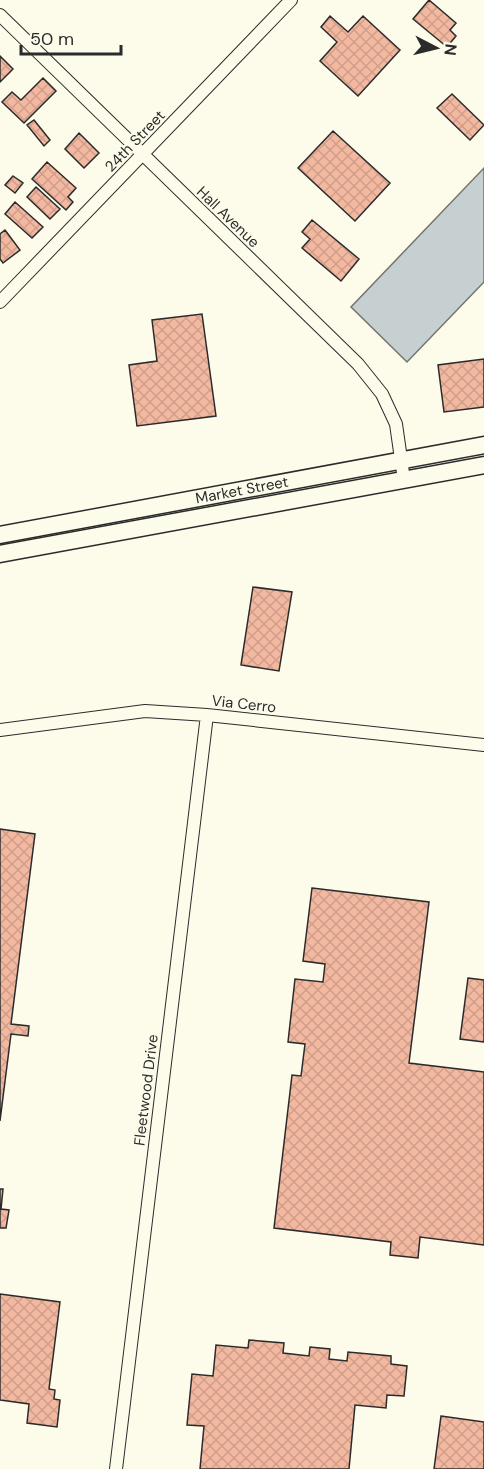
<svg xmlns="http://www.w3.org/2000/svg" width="484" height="1469" font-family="'DM Sans',sans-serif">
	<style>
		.water { fill: #c7d0d0; stroke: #74746e; stroke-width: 1.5 }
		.building { fill: url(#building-cross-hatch); stroke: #2b2b2b; stroke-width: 1.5 }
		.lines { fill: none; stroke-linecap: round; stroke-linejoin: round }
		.street-casing { stroke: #2b2b2b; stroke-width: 14 }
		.secondary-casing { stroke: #2b2b2b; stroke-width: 19 }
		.street { stroke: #fdfbea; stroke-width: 12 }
		.secondary { stroke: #fdfbea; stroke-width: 16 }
		.labels { text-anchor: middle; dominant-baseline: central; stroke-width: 4.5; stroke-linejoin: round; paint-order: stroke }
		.street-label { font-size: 15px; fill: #2b2b2b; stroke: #fdfbea }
	</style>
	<defs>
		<pattern id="building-cross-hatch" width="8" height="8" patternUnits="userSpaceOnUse" patternTransform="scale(1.5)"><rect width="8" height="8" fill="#f2b8a0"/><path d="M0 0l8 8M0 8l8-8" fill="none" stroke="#d09e8a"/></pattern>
	</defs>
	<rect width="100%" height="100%" fill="#fdfbea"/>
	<path class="water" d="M484,168v114l-77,80 -56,-55z"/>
	<path class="building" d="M429,0l27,23 -6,7 6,6 -9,11 -34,-28z
		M330,16l18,16 15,-16 37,34 -42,46 -38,-35 17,-19 -16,-15z
		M0,56l13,13 -13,13z
		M43,78l13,13 -32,32 -22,-21 10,-10 9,8z
		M452,94l32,31 -14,15 -33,-32z
		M34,120l16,20 -6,6 -17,-21z
		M333,131l57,52 -35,38 -57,-53z
		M79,133l20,20 -15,15 -19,-19z
		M47,162l29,26 -8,9 5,5 -7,8 -34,-31z
		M13,176l10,7 -8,10 -10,-8z
		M36,187l24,22 -10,10 -23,-22z
		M15,202l28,25 -11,11 -27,-24z
		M312,220l47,39 -18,22 -39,-33 8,-9 -8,-7z
		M5,230l15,20 -17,13 -3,-4v-25z
		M202,314l14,102 -79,10 -8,-61 28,-4 -5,-41z
		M484,359v48l-40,5 -6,-47z
		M253,587l39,5 -13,79 -38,-6z
		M0,829l35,5 -24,190 18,2 -1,10 -17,-2 -11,87z
		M312,888l117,14 -20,161 75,9v173l-64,-8 -2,21 -28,-3 1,-13 -117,-14 18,-153 9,1 4,-32 -17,-2 7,-63 28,3 2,-18 -22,-3z
		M468,978l16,2v62l-24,-3z
		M0,1189h3l-2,20 8,1 -3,18h-6z
		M0,1294l60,8 -11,87 6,1 -1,9 6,1 -3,27 -30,-4 2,-19 -29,-4z
		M249,1340l35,3 -1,10 26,3 1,-9 20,2 -1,10 18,2 1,-9 43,4v8l16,2 -3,30 -17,-1 -1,13 -31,-3 -6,64h-149l4,-43 -17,-1 5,-51 21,2 3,-31 32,3z
		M441,1416l43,6v47h-50z"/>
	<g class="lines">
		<defs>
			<path id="street" d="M0,15l358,349 24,30 14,30 8,56
				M0,302l291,-302
				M0,730l145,-19 62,4 277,30
				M116,1469l91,-754"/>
			<g id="secondary">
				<path id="s1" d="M0,535l484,-90"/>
				<path d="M0,554l484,-89"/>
			</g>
		</defs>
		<use href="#street" class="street-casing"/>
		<use href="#secondary" class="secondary-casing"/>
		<use href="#street" class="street"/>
		<use href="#secondary" class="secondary"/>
	</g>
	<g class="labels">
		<g class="street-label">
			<text transform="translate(135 141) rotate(-46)">24th Street</text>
			<text transform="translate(228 217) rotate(44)">Hall Avenue</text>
			<text stroke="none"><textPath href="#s1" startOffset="246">Market Street</textPath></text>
			<text transform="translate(244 704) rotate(6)">Via Cerro</text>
			<text transform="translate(146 1090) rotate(-83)">Fleetwood Drive</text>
		</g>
	</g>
	<g transform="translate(436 48) rotate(97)" stroke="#fdfbea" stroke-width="4.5" paint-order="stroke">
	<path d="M0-4.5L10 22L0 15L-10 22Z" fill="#2b2b2b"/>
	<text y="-9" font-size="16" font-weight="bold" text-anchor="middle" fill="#2b2b2b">N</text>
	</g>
	<path d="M21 45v9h100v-9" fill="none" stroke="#2b2b2b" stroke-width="3"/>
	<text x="30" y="45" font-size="18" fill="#2b2b2b" stroke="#fdfbea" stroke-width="4.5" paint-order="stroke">50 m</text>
</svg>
